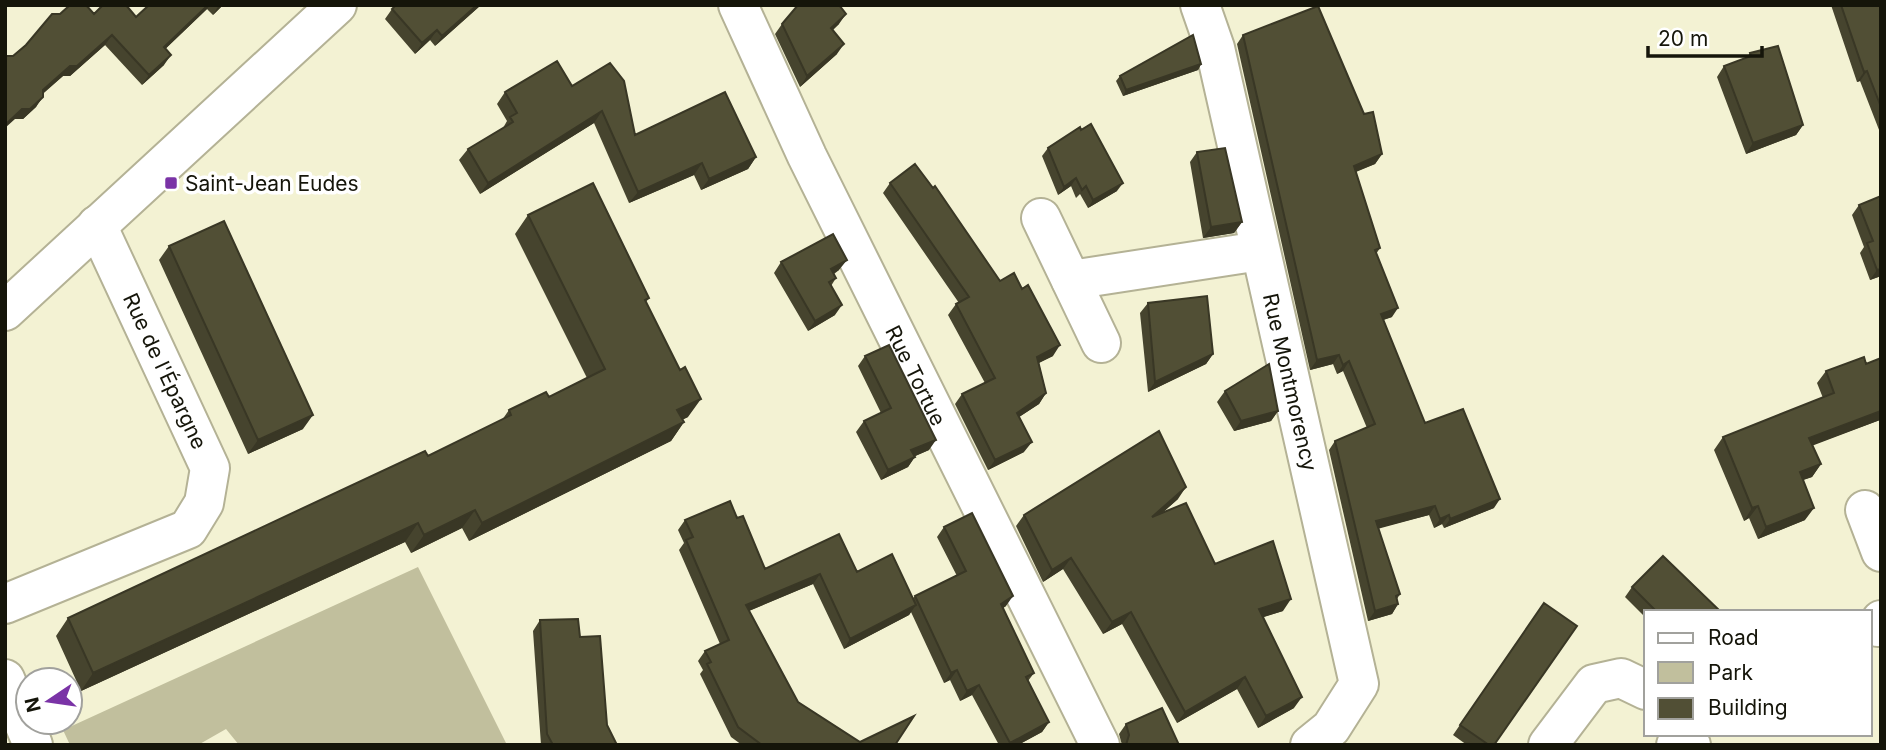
<svg xmlns="http://www.w3.org/2000/svg" width="1886" height="750" font-family="Inter,sans-serif">
	<style>
		.green { fill: #c1bf9d }
		.lines { fill: none; stroke-linecap: round; stroke-linejoin: round }
		.street-casing { stroke: #b4b295; stroke-width: 42 }
		.secondary-casing { stroke: #b4b295; stroke-width: 42 }
		.street { stroke: #fff; stroke-width: 38 }
		.secondary { stroke: #fff; stroke-width: 38 }
		.wall { fill: #46442e }
		.shaded-wall { fill: #393725 }
		.building { fill: #514f35; stroke: #393725; stroke-width: 2 }
		.poi-dot { fill: #7a33a6; stroke: #fff; stroke-width: 2.5 }
		.labels { text-anchor: middle; dominant-baseline: central; stroke-width: 7; stroke-linejoin: round; paint-order: stroke }
		.poi-label { font-size: 21px; fill: #15150a; stroke: #fff; text-anchor: start }
		.street-label { font-size: 21px; fill: #15150a; stroke: #fff }
	</style>
	<rect width="100%" height="100%" fill="#f3f2d3"/>
	<path class="green" d="M418,567l89,178h-268l-13,-16 -28,16h-128l-7,-15z"/>
	<g class="lines">
		<defs>
			<g id="street">
				<path id="s1" d="M738,5l69,151 293,589"/>
				<path id="s2" d="M1200,5l15,43 144,636 -28,44 -21,17"/>
				<path d="M1041,218l60,125"/>
				<path d="M1071,280l189,-29"/>
				<path d="M1865,510l16,42"/>
				<path d="M5,604l183,-75 16,-26 6,-35 -113,-243"/>
				<path d="M1878,627l3,-7"/>
				<path d="M5,679l28,66"/>
				<path d="M1548,745l46,-61 27,-6 25,12"/>
				<path d="M1676,745l3,-3 12,3"/>
			</g>
			<path id="secondary" d="M5,311l332,-306"/>
		</defs>
		<use href="#street" class="street-casing"/>
		<use href="#secondary" class="secondary-casing"/>
		<use href="#street" class="street"/>
		<use href="#secondary" class="secondary"/>
	</g>
	<path class="wall" d="M149,5h74l-10,10 -6,-6 -42,40 -1,16 -22,20 -37,-40 -35,31h-7l-14,12 -6,5 -7,14 -13,12h-8l-2,-63 47,-42h34l42,3z
		M396,5h85l-46,41 -5,-6 -15,14 -30,-35 7,-10z
		M1831,5h50v130l-21,-54 -3,1z
		M782,24h57l-6,6 4,24 -37,33 -25,-53z
		M1243,35l139,119 -7,10 -19,8 24,76 -4,6 16,63 -9,3 42,103 69,85 -50,20 -2,-4 -8,4 -5,-13 -51,13 22,66 -3,5 1,5 -6,10 -24,7 -39,-171 6,-9 32,-13 -24,-57 -6,3 -4,-10 -23,6 -73,-326z
		M1750,53l53,72 -7,10 -50,19 -29,-77 7,-11 22,-8z
		M1201,64l-3,6 -75,26 -7,-15 4,-5z
		M572,86l63,49 121,22 -8,12 -47,21 -7,-15 -65,28 -35,-80 -114,71 -21,-34 9,-11 35,-21 4,-7 -10,-17 8,-12z
		M1081,130l36,61 -29,17 -8,-14 -4,4 -5,-12 -13,9 -16,-39 6,-8z
		M1197,152l45,70 -8,11 -31,5 -13,-76z
		M890,183l163,173 -14,7 7,30 -7,11 -20,13 5,35 -36,18 -33,-66 7,-10 23,-11 -37,-68 8,-11 3,-1 -76,-110z
		M1881,196v80l-11,4 -10,-27 4,-6 -12,-32 7,-10z
		M528,215l121,83 -3,4 42,115 -6,3 2,2 -13,19 -202,100 -7,-13 -51,25 -6,-11 -324,149 -25,-55 12,-18 360,-162 74,-36 7,-10 40,-13 38,-19 -72,-144z
		M169,246l134,183 -55,25 -89,-194z
		M781,262l58,8 -5,4 2,4 -5,8 4,29 -27,16 -34,-58z
		M1148,303l65,51 -7,10 -58,28 -8,-79z
		M865,356l64,94 -14,6 -7,11 -27,13 -25,-48 8,-11 17,-8 -23,-47z
		M1881,358v63l-1,-1 -68,25 9,19 -9,13 -9,3 2,40 -47,19 -9,-21 -5,3 -30,-71 9,-13 100,-39 -6,-15 9,-12 40,-7z
		M1225,391l53,20 -7,10 -37,10 -17,-29z
		M1178,499l-16,14 53,51 68,47 -20,6 31,91 -36,20 -21,-39 -60,34 -55,-99 -19,10 -40,-65 -20,13 -27,-56 8,-11z
		M737,518l28,51 92,3 56,26 2,-2 42,-20 -20,-39 7,-10 62,79 -3,2 31,65 -6,8 21,41 -7,10 -24,13h-19l-27,-50 -12,6 -10,-21 -6,3 -33,-71 -2,3 -65,34 -31,-65 -64,27 49,91 62,40 35,3h-153l-11,-8 -31,-63 3,-4 -5,-9 7,-10 15,-7 -41,-94 5,-7 -6,-13 7,-10z
		M1632,587l89,25h-75v6l-21,-21z
		M1544,603l-50,142h-27l-14,-10z
		M540,620l40,17 27,88 10,20h-76l-8,-114z
		M1126,724l53,21h-57l-3,-11z"/>
	<path class="shaded-wall" d="M208,5h2l-3,4 -50,48 7,-10z
		M219,5h4l-10,10z
		M477,5h4l-46,41 7,-10z
		M846,14l-7,10 -16,14 8,-10z
		M437,30l-7,10 -15,14 7,-11z
		M112,35l-7,10 -35,31h-7l-27,24 7,-10 27,-24z
		M844,44l-7,10 -37,33 7,-11z
		M171,55l-7,10 -22,20 7,-10z
		M1201,64l-3,6 -75,26 3,-6z
		M1867,71l-7,10 -3,1 7,-10z
		M43,97l-7,10 -13,12h-8l-10,9v-3l17,-16z
		M602,111l-8,12 -114,71 8,-11z
		M1803,125l-7,10 -50,19 7,-11z
		M1382,154l-7,10 -28,11 7,-9z
		M756,157l-8,12 -47,21 8,-11z
		M702,163l-8,12 -65,28 9,-11z
		M1076,178l-5,8 -13,9 6,-8z
		M1123,183l-6,8 -29,17 5,-8z
		M1242,222l-8,11 -31,5 8,-11z
		M847,260l-8,10 -15,9 7,-10z
		M1881,269v7l-11,4 7,-10z
		M842,305l-7,10 -27,16 7,-10z
		M1398,308l-6,9 -18,6 7,-9z
		M1060,345l-7,11 -23,11 7,-10z
		M1213,354l-7,10 -58,28 7,-10z
		M1339,355l-6,9 -23,6 7,-10z
		M1349,361l-6,10 -6,3 6,-9z
		M1046,393l-7,11 -29,19 7,-10z
		M701,399l-13,18 -24,11 13,-18z
		M1278,411l-7,10 -37,10 7,-10z
		M1881,411l-1,9 -79,30 8,-12z
		M313,415l-10,14 -55,25 10,-14z
		M684,422l-13,19 -202,100 13,-18z
		M936,440l-7,10 -25,11 7,-11z
		M1032,442l-8,10 -36,18 7,-10z
		M915,457l-7,10 -27,13 7,-10z
		M1821,464l-9,13 -21,7 9,-12z
		M1186,487l-8,12 -34,30 8,-12z
		M1500,499l-6,9 -50,20 6,-9z
		M1435,506l-6,9 -59,16 6,-10z
		M1758,506l-9,12 -5,3 8,-13z
		M1814,508l-9,12 -47,19 8,-12z
		M475,510l-13,18 -51,25 13,-18z
		M1449,515l-7,9 -8,4 6,-9z
		M418,523l-13,19 -324,149 12,-18z
		M1071,558l-8,11 -20,13 9,-12z
		M820,574l-7,10 -74,31 7,-10z
		M1013,596l-7,10 -12,8 7,-10z
		M1291,599l-8,12 -32,10 8,-12z
		M1398,604l-6,10 -24,7 7,-10z
		M916,605l-7,10 -65,34 6,-10z
		M1131,612l-9,12 -19,10 9,-12z
		M957,670l-7,10 -6,3 7,-10z
		M1245,677l-8,12 -60,34 8,-11z
		M979,685l-7,10 -12,6 7,-10z
		M1302,697l-8,11 -36,20 8,-12z
		M1049,722l-7,10 -24,13h-10l2,-2z"/>
	<path class="building" d="M70,5h16l8,9 9,-9h23l10,12 13,-12h59l-44,42 7,8 -22,20 -37,-40 -35,31h-7l-27,24v7l-13,12h-8l-17,16v-69h8l13,-11 26,-31h8z
		M396,5h81l-35,31 -5,-6 -15,13 -30,-34z
		M798,5h41l7,9 -15,14 13,16 -37,32 -25,-52z
		M1841,5h40v102l-14,-36 -3,1z
		M1318,6l46,108 9,-2 9,42 -28,12 26,82 -5,2 23,58 -17,6 44,109 38,-14 37,90 -50,20 -1,-4 -9,4 -5,-13 -59,15 24,73 -4,2 2,8 -23,7 -40,-170 40,-17 -26,-63 -6,4 -4,-10 -22,5 -74,-325z
		M1193,35l8,29 -75,26 -6,-14z
		M1778,46l25,79 -50,18 -29,-77 27,-10 -1,-3z
		M557,61l15,25 38,-23 14,18 11,54 90,-43 31,65 -47,22 -7,-16 -64,29 -36,-81 -114,72 -20,-34 45,-27 -3,-5 7,-4 -12,-21z
		M1091,124l32,59 -30,17 -7,-14 -4,4 -6,-12 -12,9 -16,-39 32,-21 1,3z
		M1225,148l17,74 -31,5 -14,-75z
		M915,164l18,24 2,-2 65,95 14,-8 8,16 6,-4 32,60 -23,12 9,36 -29,20 15,29 -37,18 -33,-66 33,-16 -39,-74 13,-7 -79,-114z
		M593,183l56,115 -4,2 35,70 5,-3 16,32 -24,11 7,12 -202,101 -7,-13 -51,25 -6,-12 -325,150 -25,-55 357,-167 3,5 83,-41 -2,-5 37,-18 3,5 56,-28 -77,-154z
		M1881,196v73l-4,1 -10,-27 6,-2 -14,-36z
		M224,221l89,194 -55,25 -89,-194z
		M833,234l14,26 -16,9 5,9 -7,4 13,23 -27,16 -34,-59z
		M1207,296l6,58 -58,28 -7,-79z
		M889,345l47,95 -25,10 4,7 -27,13 -24,-49 27,-13 -26,-52z
		M1864,357l2,7 15,-6v53l-72,27 12,26 -21,8 14,36 -48,19 -8,-21 -6,2 -29,-71 111,-44 -8,-22z
		M1269,364l9,47 -37,10 -16,-30z
		M1159,431l27,56 -34,30 34,-14 29,61 58,-23 18,58 -32,10 43,88 -36,19 -21,-39 -60,35 -54,-100 -19,10 -41,-64 -19,12 -28,-55z
		M730,501l7,17 6,-2 22,53 74,-35 18,38 35,-18 24,51 -66,34 -30,-65 -74,31 52,97 62,40 54,-26 -19,29h-133l-24,-18 -31,-63 4,-2 -6,-11 24,-11 -43,-100 7,-3 -8,-17z
		M972,513l41,83 -12,8 33,69 -8,4 23,45 -39,21 -31,-58 -12,6 -10,-21 -6,3 -36,-77 51,-25 -22,-44z
		M1663,556l58,56h-64l-25,-25z
		M1544,603l33,23 -83,119h-5l-29,-20z
		M578,619l2,18 20,-1 7,89 10,20h-64l-6,-11 -7,-114z
		M1162,708l17,37h-53l3,-10 -3,-11z"/>
	<rect class="poi-dot" x="164" y="176" width="14" height="14" rx="3.5"/>
	<g class="labels">
		<g class="poi-label">
			<text x="185" y="183">Saint-Jean Eudes</text>
		</g>
		<g class="street-label">
			<text transform="translate(165 371) rotate(65)">Rue de l'Épargne</text>
			<text stroke="none"><textPath href="#s1" startOffset="411">Rue Tortue</textPath></text>
			<text stroke="none"><textPath href="#s2" startOffset="388">Rue Montmorency</textPath></text>
		</g>
	</g>
	<rect width="1886" height="750" fill="none" stroke="#15150a" stroke-width="14"/>
	<rect x="1644" y="610" width="228" height="126" fill="#ffffff" stroke="#a1a19d" stroke-width="2"/>
	<rect x="1658" y="633" width="35" height="10" fill="#ffffff" stroke="#a1a19d" stroke-width="2"/>
	<text x="1708" y="645" font-size="21" fill="#15150a">Road</text>
	<rect x="1658" y="662" width="35" height="21" fill="#c1bf9d" stroke="#a1a19d" stroke-width="2"/>
	<text x="1708" y="680" font-size="21" fill="#15150a">Park</text>
	<rect x="1658" y="698" width="35" height="21" fill="#514f35" stroke="#a1a19d" stroke-width="2"/>
	<text x="1708" y="715" font-size="21" fill="#15150a">Building</text>
	<g transform="translate(49 701) rotate(257)"><circle r="33" fill="#ffffff" stroke="#a1a19d" stroke-width="2"/>
	<path d="M0-5L12 26L0 18L-12 26Z" fill="#7a33a6"/>
	<text y="-10" font-size="19" font-weight="bold" text-anchor="middle" fill="#15150a">N</text>
	</g>
	<path d="M1648 46v10h114v-10" fill="none" stroke="#15150a" stroke-width="3.5"/>
	<text x="1658" y="46" font-size="21" fill="#15150a" stroke="#ffffff" stroke-width="5" paint-order="stroke">20 m</text>
</svg>
